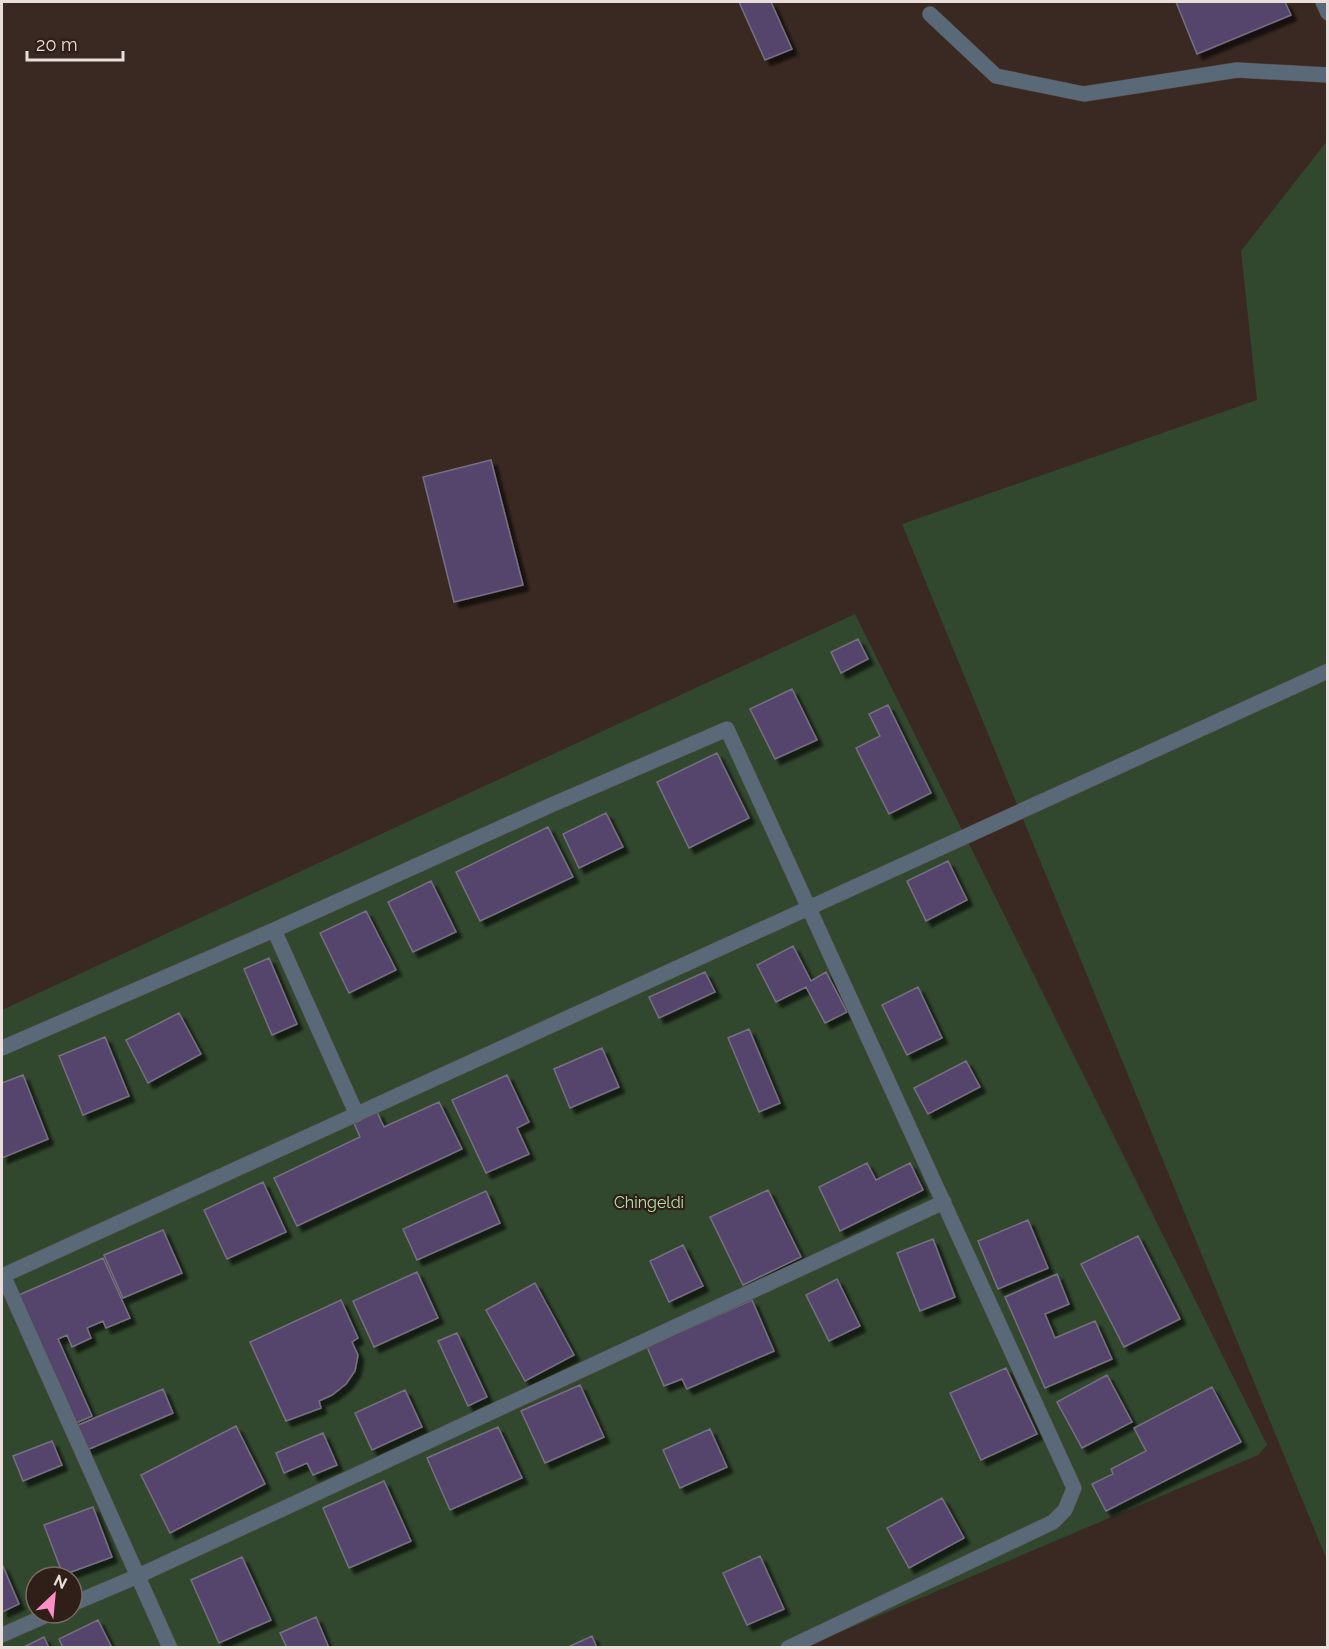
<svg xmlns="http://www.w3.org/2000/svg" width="1329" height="1649" font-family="Raleway,sans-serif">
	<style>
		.green { fill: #32482e; fill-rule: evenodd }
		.building { fill: #55456d; stroke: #766f81; stroke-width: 1.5; filter: url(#shadow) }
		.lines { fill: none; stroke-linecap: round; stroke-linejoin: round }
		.street-casing { stroke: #55463f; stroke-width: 16 }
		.street { stroke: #5a6978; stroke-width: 15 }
		.labels { text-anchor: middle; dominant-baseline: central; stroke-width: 4.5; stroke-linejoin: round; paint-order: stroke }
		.park-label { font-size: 16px; fill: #b0e3a6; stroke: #2f1f18 }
	</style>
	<defs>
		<filter id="shadow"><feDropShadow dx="5.5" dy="5.5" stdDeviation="1.5" flood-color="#0009"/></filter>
	</defs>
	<rect width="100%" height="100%" fill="#392922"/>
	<path class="green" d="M1327,141v1419l-425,-1036 355,-124 -16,-149z
		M855,614l412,831 -9,10 -453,192h-803v-637zM36,1577h36v36h-36z"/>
	<path class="building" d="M739,2h32l21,47 -27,11z
		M1176,2h109l6,13 -94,39z
		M491,460l32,125 -69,17 -31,-125z
		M858,639l10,20 -27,14 -10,-21z
		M792,689l25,51 -42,19 -25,-50z
		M888,705l43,88 -42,21 -33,-66 24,-12 -11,-22z
		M717,753l32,65 -60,30 -32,-66z
		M606,813l17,34 -44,21 -16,-34z
		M548,827l25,50 -93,44 -24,-49z
		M948,861l19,39 -41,21 -19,-40z
		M431,881l25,51 -43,20 -25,-50z
		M366,911l30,59 -47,23 -29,-60z
		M793,946l18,35 15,-9 21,40 -22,11 -19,-36 -30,15 -19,-37z
		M269,958l28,66 -25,11 -28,-66z
		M705,972l10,20 -56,26 -10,-21z
		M918,987l24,51 -35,17 -25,-50z
		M179,1013l22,41 -53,29 -22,-43z
		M749,1029l31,74 -21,9 -31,-74z
		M105,1037l24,59 -46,19 -24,-59z
		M602,1048l17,39 -49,21 -16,-39z
		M966,1061l14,26 -52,27 -14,-26z
		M23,1075l25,64 -46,19v-75z
		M507,1075l22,47 -12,6 12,26 -43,19 -34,-73z
		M439,1102l23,47 -165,77 -23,-48 86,-41 -6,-14 23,-11 7,15z
		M867,1163l9,17 34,-17 13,27 -83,41 -21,-44z
		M263,1182l23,50 -59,27 -23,-49z
		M768,1190l33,67 -58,28 -33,-68z
		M486,1191l14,32 -83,37 -14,-31z
		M1028,1220l20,48 -50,21 -20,-48z
		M163,1230l19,43 -59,25 -19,-43z
		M1138,1236l42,83 -56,28 -43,-83z
		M933,1239l22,58 -35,14 -23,-58z
		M683,1245l20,41 -34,16 -19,-41z
		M103,1258l27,60 -24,10 -3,-7 -16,7 4,10 -19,9 -5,-12 -9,4 34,77 -16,7 -57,-128z
		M417,1272l21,46 -64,29 -21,-46z
		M1057,1274l12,30 -24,10 10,24 40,-17 17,38 -67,29 -40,-91z
		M837,1279l23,47 -31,15 -23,-46z
		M535,1283l39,72 -49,26 -39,-71z
		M341,1300l17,38 -6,4 6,13 -3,16 -9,13 -14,11 -13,6 2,7 -35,13 -36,-79z
		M752,1300l22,51 -87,38 -5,-10 -18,7 -17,-39z
		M457,1333l30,64 -19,9 -30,-65z
		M1006,1368l31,66 -56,26 -31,-67z
		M1107,1375l25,47 -50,26 -25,-46z
		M580,1385l24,52 -59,26 -24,-52z
		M1212,1387l29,55 -135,69 -14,-27 21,-10 -2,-5 35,-18 -12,-23z
		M163,1389l10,24 -86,37 -11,-24z
		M405,1390l17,37 -50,23 -17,-37z
		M236,1426l29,58 -95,49 -29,-58z
		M498,1427l24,51 -72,32 -23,-52z
		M710,1429l17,38 -47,21 -17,-38z
		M323,1433l14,32 -24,10 -6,-12 -23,10 -8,-20z
		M52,1441l10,24 -39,16 -10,-25z
		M384,1481l27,60 -62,27 -26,-60z
		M942,1498l22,40 -55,30 -22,-40z
		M93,1507l19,50 -49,18 -19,-50z
		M760,1556l24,53 -37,16 -24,-52z
		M242,1557l29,63 -52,23 -28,-63z
		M2,1564l17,40 -17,8z
		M316,1617l13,31h-42l-7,-15z
		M98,1620l14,28h-49l-4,-9z
		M592,1636l5,12h-31z
		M44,1637l5,11h-27z"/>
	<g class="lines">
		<defs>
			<path id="street" d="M1323,2l5,11
				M930,14l66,62 88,18 153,-24 91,5
				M274,930l83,185
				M2,1048l272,-118 275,-124 178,-77 347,759 -9,22 -12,12 -265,126
				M3,1275l167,373
				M2,1276l1326,-605
				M72,1604l66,-28 806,-374
				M2,1635l50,-22"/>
		</defs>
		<use href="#street" class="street-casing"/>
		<use href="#street" class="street"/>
	</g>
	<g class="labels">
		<g class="park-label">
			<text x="649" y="1202">Chingeldi</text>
		</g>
	</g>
	<rect width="1329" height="1649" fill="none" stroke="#eadeda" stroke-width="6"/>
	<g transform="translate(54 1595) rotate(26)"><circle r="28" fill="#2f1f18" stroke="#7a6b66" stroke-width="1.5"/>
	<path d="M0-4.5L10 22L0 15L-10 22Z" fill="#fc8fc3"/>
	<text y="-9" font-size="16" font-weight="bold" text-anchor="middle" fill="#eadeda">N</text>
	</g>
	<path d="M27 51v9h96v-9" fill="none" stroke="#eadeda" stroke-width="3"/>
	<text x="36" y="51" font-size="18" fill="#eadeda" stroke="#2f1f18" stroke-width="4.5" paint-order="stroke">20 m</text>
</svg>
